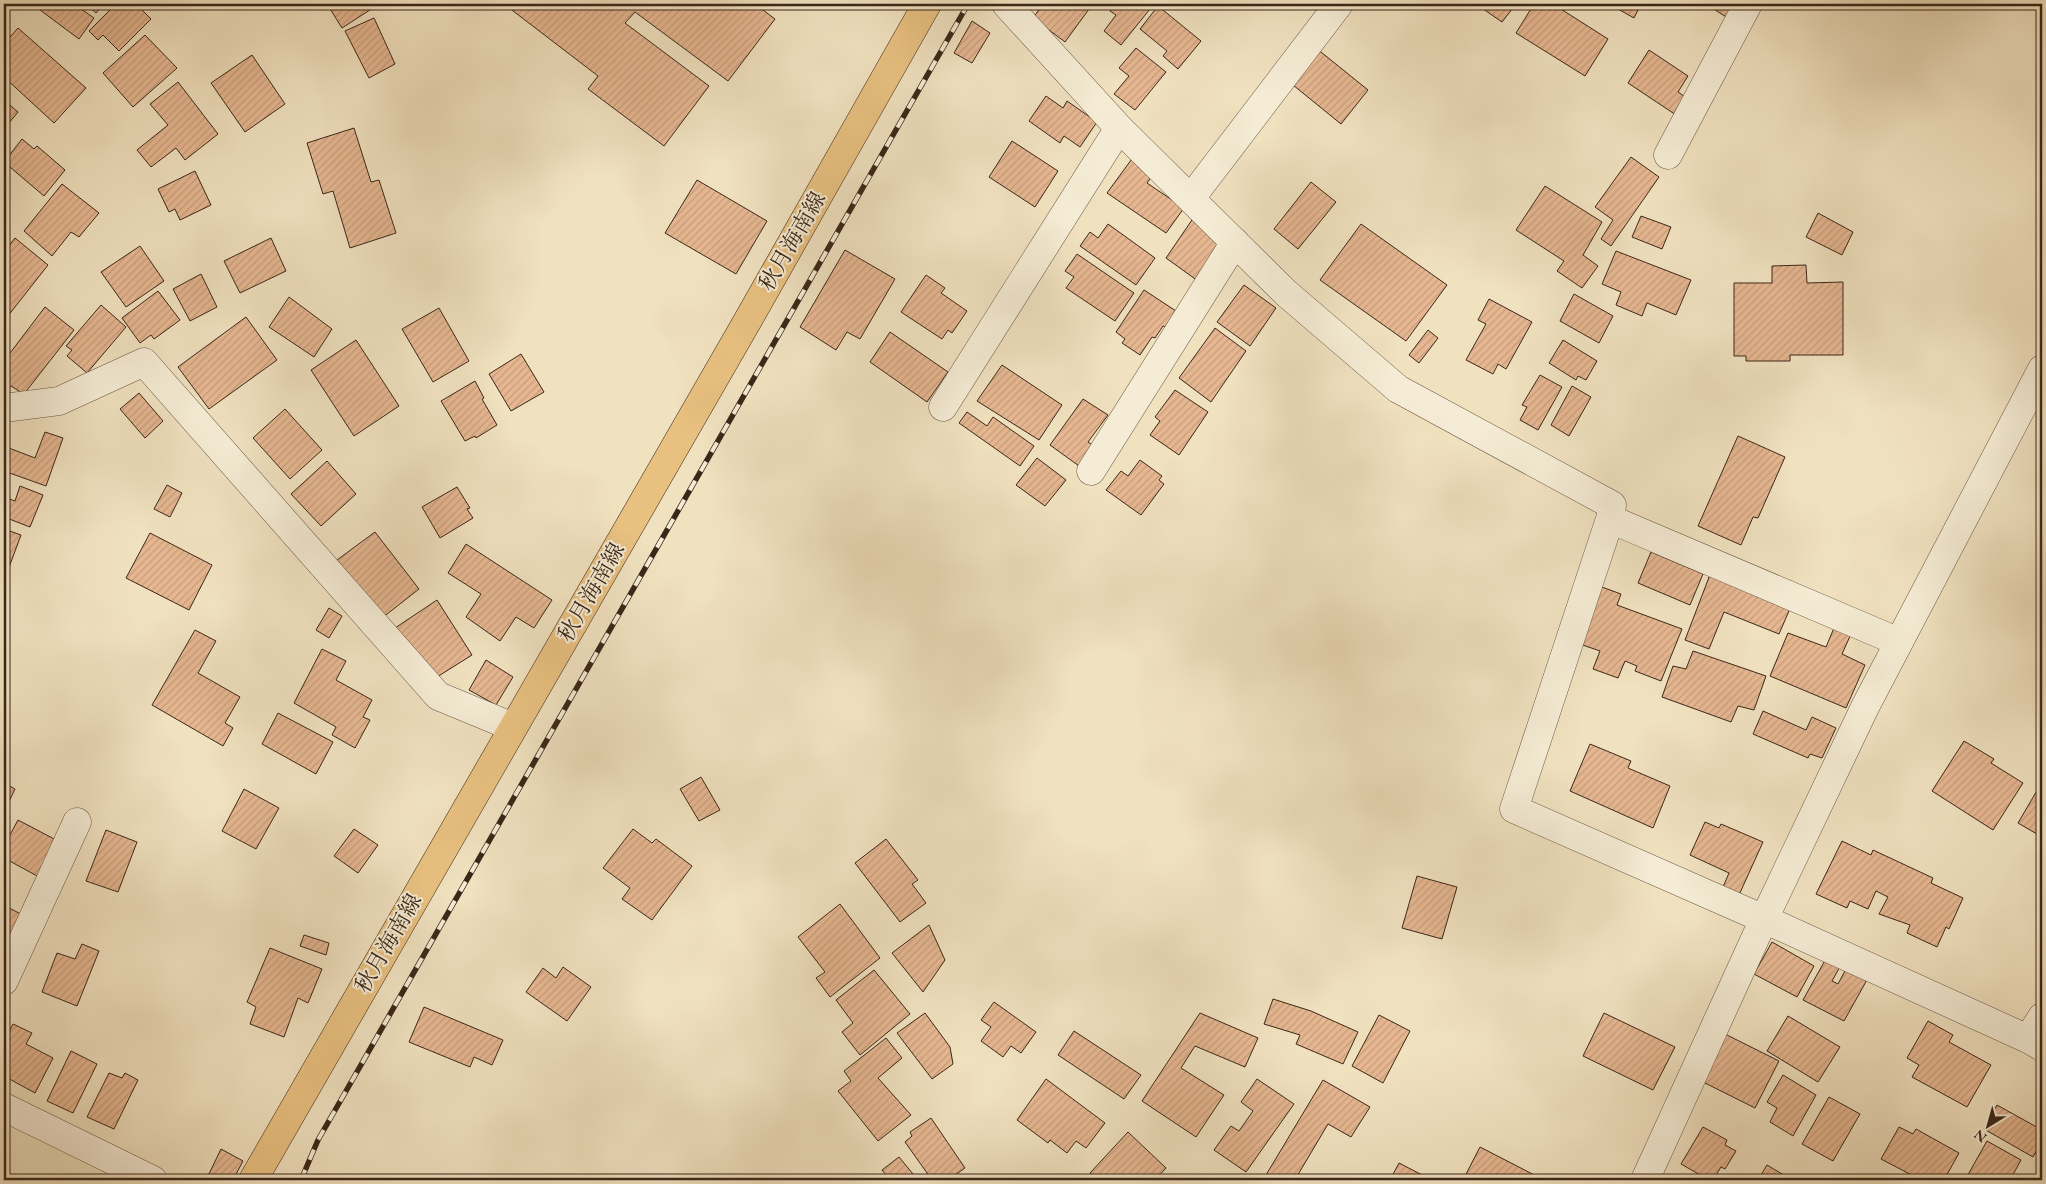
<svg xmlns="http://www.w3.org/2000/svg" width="2046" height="1184" font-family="'EB Garamond','Noto Serif JP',serif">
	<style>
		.building { fill: url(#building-hatch); stroke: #3a2718 }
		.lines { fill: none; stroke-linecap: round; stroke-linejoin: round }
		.minor-casing { stroke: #685642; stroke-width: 29 }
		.major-casing { stroke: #3a2718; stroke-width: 29 }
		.minor { stroke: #f5ecd5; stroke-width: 28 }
		.major { stroke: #e8c080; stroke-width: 28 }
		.rail-casing { stroke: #3a2718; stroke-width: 5.5 }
		.rail { stroke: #f5ecd5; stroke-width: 4; stroke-dasharray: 11; stroke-linecap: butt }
		.labels { text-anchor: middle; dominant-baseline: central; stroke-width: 4; stroke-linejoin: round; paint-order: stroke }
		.street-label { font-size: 22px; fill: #3a2718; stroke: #f5ecd5 }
	</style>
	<defs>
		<pattern id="building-hatch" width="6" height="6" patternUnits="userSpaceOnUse" patternTransform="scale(1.25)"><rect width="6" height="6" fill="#e6b791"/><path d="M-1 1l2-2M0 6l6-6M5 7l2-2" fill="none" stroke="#c69d7c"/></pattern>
	</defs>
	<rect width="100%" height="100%" fill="#f0e1bf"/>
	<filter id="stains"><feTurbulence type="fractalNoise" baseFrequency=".004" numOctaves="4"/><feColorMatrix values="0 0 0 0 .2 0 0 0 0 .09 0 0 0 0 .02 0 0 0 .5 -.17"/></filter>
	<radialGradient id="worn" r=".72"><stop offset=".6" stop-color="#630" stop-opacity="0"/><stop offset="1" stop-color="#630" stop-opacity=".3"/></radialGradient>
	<path class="building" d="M32,4h42l20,14 -15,21z
		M86,4h18l-8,9z
		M116,4h20l15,15 -32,32 -16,-16 -5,5 -9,-9z
		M327,4h48l1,2 -34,22z
		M504,4h251l20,15 -47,62 -93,-69 -10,11 84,63 -45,60 -76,-57 10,-13z
		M1043,4h48l1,1 -27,37 -32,-24z
		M1116,4h38l-33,41 -17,-14 12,-16 -6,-4z
		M1476,4h40l-14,18z
		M1534,4h19l55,35 -23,37 -69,-43z
		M1609,4h32l-7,14z
		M1706,4h35l-7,18z
		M1158,6l43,35 -23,28 -15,-13 4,-5 -27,-22z
		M374,18l21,46 -26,14 -24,-47z
		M972,21l18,12 -18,30 -18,-10z
		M18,28l68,60 -32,35 -50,-46v-17l2,-2 -2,-1v-13z
		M145,35l32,33 -44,39 -30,-34z
		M1136,48l30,24 -31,38 -21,-16 15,-18 -10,-8z
		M1316,48l52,42 -27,34 -48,-39z
		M1649,50l39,26 -10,16 21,14 -11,17 -60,-40z
		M252,55l33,49 -40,28 -34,-49z
		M178,82l40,52 -33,26 -9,-12 -25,19 -14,-17 31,-25 -18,-21z
		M1046,96l17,12 4,-7 30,21 -17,25 -16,-11 -4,7 -31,-22z
		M4,100l14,12 -14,17z
		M354,128l17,54 8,-2 17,53 -46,15 -17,-57 -10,3 -16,-51z
		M22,139l12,10 3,-3 28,24 -21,26 -40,-34z
		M1012,141l46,30 -23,36 -46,-30z
		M1134,156l22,15 -9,12 37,25 -18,25 -59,-40z
		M1631,157l28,20 -48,69 -10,-7 12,-19 -18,-13z
		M195,171l16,34 -31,15 -5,-11 -6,3 -11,-23z
		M697,180l70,41 -31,53 -71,-41z
		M1311,182l25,20 -38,47 -24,-20z
		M62,184l37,29 -20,24 -8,-5 -19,24 -28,-25z
		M1545,186l57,36 -19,33 15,11 -16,22 -25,-17 7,-10 -48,-31z
		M1818,213l35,19 -11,23 -36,-18z
		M1641,216l30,11 -9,22 -30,-12z
		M1194,217l29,20 -25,44 -32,-23z
		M1108,224l47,34 -19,27 -56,-39 10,-14 8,6z
		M1361,224l86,61 -41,56 -86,-61z
		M15,238l33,27 -44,56v-69z
		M271,238l15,33 -46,22 -16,-32z
		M140,246l24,35 -38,26 -25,-35z
		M845,250l50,29 -35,60 -13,-7 -11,18 -36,-23z
		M1616,251l75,29 -15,35 -29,-12 -5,13 -26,-11 5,-13 -19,-8z
		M1077,254l57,39 -19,28 -49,-33 8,-11 -9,-6z
		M1806,265l1,18 36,-1v73h-53v6h-44v-5h-12v-73h38v-17z
		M201,274l16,33 -27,14 -17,-32z
		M926,275l19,13 -4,5 26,18 -15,22 -4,-3 -6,9 -41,-27z
		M1244,285l32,23 -26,38 -33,-24z
		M1144,290l32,21 -11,16 -2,-1 -8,12 -3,-1 -12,18 -18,-12 3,-4 -9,-7z
		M158,291l22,29 -26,19 -3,-4 -11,8 -18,-25z
		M1574,294l39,22 -14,27 -39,-22z
		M289,297l43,32 -18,28 -45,-30z
		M1489,299l43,23 -26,47 -8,-5 -5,10 -27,-14 20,-36 -8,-4z
		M101,305l25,22 -39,46 -20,-17 5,-6 -6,-4z
		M45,307l29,23 -50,64 -13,-8 -7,8v-33z
		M439,308l30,53 -36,21 -31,-53z
		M246,317l31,43 -68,49 -31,-42z
		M1215,328l31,23 -35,51 -32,-24z
		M1428,330l10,8 -19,25 -10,-8z
		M890,332l58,40 -21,30 -57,-40z
		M356,340l43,66 -45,30 -43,-66z
		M1563,340l34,21 -11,19 -8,-4 -2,4 -27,-17z
		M521,354l23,38 -33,19 -22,-37z
		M1002,365l60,40 -23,35 -62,-39z
		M1540,375l22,12 -24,43 -18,-10 7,-13 -5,-2z
		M475,381l9,17 -2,1 15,26 -21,13 -1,-2 -10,5 -24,-40z
		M1572,386l19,11 -22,39 -18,-11z
		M1175,390l33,22 -29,43 -29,-20 10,-14 -5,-4z
		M139,393l24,28 -18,17 -25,-29z
		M1083,399l25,16 -20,27 6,4 -15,20 -29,-21z
		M285,409l37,41 -32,29 -37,-41z
		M967,412l20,14 6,-9 41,29 -14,20 -61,-43z
		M45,432l18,6 -17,48 -42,-15v-9l5,-14 26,10z
		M1738,436l47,21 -27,61 -5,-1 -12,28 -43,-19z
		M1037,458l29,22 -21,26 -29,-21z
		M1140,460l22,16 -3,4 5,4 -23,31 -35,-25 15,-19 7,5z
		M327,461l29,33 -35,32 -30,-32z
		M167,485l15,8 -12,24 -16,-8z
		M20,486l23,9 -13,32 -26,-10v-20l11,4z
		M457,487l13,21 -3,1 6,9 -33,20 -18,-31z
		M4,529l17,6 -13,35 -4,-2z
		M375,532l44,57 -37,29 -45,-58z
		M150,533l62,32 -23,45 -63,-32z
		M466,544l86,56 -18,28 -18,-11 -16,24 -34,-24 15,-23 -33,-21z
		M1651,552l52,22 -13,31 -52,-22z
		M1711,572l81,32 -13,30 -55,-22 -15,37 -24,-9z
		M1599,586l22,8 -4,11 65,24 -21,52 -26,-10 2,-5 -12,-5 -7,17 -25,-9 7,-18 -23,-8z
		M437,600l35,55 -43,27 -34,-54z
		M329,608l13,8 -13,22 -13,-8z
		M1834,628l17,6 -9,20 23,11 -19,43 -76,-32 18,-43 38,14z
		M195,630l21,11 -18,32 42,24 -15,26 8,5 -10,18 -71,-41z
		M322,649l24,12 -10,19 36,20 -9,17 7,3 -15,28 -23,-13 4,-8 -42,-24z
		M1693,651l73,25 -12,34 -16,-4 -7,16 -69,-25 11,-31 13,3z
		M486,660l27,17 -17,28 -27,-15z
		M1763,711l43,19 6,-13 24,11 -14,30 -12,-4 -2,4 -55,-24z
		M278,713l55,29 -17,32 -54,-30z
		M1964,741l30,18 -3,4 32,20 -30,47 -61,-39z
		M1590,744l41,17 -3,7 42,18 -17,42 -83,-37z
		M701,777l19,33 -21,11 -19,-32z
		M2042,782v55l-24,-14z
		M4,783l11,6 -11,23z
		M244,789l35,19 -23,41 -34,-18z
		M18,820l40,21 -19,36 -35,-19v-12z
		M1705,822l14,6 2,-4 42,18 -24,53 -16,-8 6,-14 -39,-18z
		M354,829l24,16 -20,28 -24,-17z
		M633,829l19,14 4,-4 36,27 -40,54 -30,-21 8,-11 -27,-20z
		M106,830l31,12 -19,50 -32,-11z
		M886,839l32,41 -6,4 14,19 -26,19 -45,-59z
		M1842,841l29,14 2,-5 60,28 -2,5 32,15 -14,31 -3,-2 -9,20 -30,-14 3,-8 -31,-11 9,-17 -12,-6 -8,18 -18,-8 -3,7 -31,-14z
		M1417,876l40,11 -15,52 -40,-11z
		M4,893l6,3 -5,10 20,10 -9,19 -12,-6z
		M840,904l40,54 -50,39 -14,-19 9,-6 -27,-35z
		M929,925l16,35 -22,32 -31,-39z
		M304,935l25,8 -3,12 -26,-9z
		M1772,942l42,24 -17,31 -43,-23z
		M82,944l17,7 -22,55 -35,-14 15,-39 18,6z
		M270,948l52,21 -14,34 -10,-5 -14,39 -34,-13 6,-17 -9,-5z
		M1828,955l14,8 -10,18 6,3 9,-17 21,11 -24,43 -41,-21z
		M563,967l28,20 -24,34 -41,-29 17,-24 13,10z
		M874,970l36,44 -50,41 -18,-23 11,-9 -17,-23z
		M1273,999l38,12 47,21 -15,32 -47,-20 4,-9 -36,-11z
		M994,1002l42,30 -15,21 -10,-7 -8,11 -22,-16 10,-14 -10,-7z
		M424,1007l79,33 -11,25 -18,-8 -4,10 -61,-25z
		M925,1013l25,34 3,17 -21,15 -35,-46z
		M1200,1013l58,25 -13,29 -50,-21 -14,22 43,27 -28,42 -54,-36z
		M1604,1013l71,34 -22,43 -70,-34z
		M1379,1015l31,16 -27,52 -31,-17z
		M1788,1016l52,31 -22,35 -51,-31z
		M1928,1021l25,14 -4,7 42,23 -24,42 -55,-30 7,-12 -12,-7z
		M13,1024l19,9 -6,11 27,14 -18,35 -31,-17v-34z
		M1074,1031l67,44 -17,24 -66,-44z
		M1725,1034l54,27 -24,47 -54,-27z
		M886,1038l16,20 -24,20 33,37 -33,26 -40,-50 13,-10 -7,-10z
		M71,1051l26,13 -24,49 -26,-12z
		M109,1073l13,5 3,-5 13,7 -24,49 -27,-12z
		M1783,1075l33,20 -23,41 -23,-14 7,-14 -10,-6z
		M1046,1079l59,44 -19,25 -10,-7 -9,12 -17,-13 -2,3 -31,-23z
		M1257,1079l37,25 -48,68 -32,-22 17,-24 8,5 14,-20 -12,-9z
		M1323,1080l47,27 -19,30 -23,-13 -32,54 4,2h-37z
		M1829,1097l31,17 -27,47 -31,-17z
		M1997,1105l45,25v11l-9,16 -49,-28z
		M931,1118l34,50 -17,12h-16l-27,-38 7,-6 -2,-4z
		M1703,1127l24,13 -2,5 11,6 -11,18 -4,-2 -8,13h-4l-28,-16z
		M1899,1127l14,7 3,-5 43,24 -15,27h-23l-40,-21z
		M1128,1132l38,36 -11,12h-57l-8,-7z
		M1987,1141l34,19 -11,20h-45z
		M1480,1147l64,33h-81z
		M221,1149l22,12 -10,19h-27z
		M899,1157l19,23h-28l-8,-10z
		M1399,1163l29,15 4,2h-42z
		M1767,1165l25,15h-34z"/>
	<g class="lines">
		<defs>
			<path id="minor" d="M1006,4l113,124 167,165 112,96 214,116 -2,14 289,123
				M1668,155l80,-151
				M1191,198l148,-194
				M943,407l176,-279
				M4,408l55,-7 85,-39 294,334 75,31
				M1091,471l144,-229
				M1610,519l-96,290 250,110 101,-212 177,-338
				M4,981l73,-159
				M2028,1039l14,-22
				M4,1107l149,73
				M1645,1180l119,-261 264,120 14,8"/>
			<path id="major" d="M253,1180l495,-860 179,-316"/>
		</defs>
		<use href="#minor" class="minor-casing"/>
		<use href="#major" class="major-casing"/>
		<use href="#minor" class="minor"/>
		<use href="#major" class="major"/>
		<defs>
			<path id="rail" d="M301,1180l17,-40 650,-1136"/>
		</defs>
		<use href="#rail" class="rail-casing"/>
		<use href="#rail" class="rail"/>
	</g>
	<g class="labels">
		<g class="street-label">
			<text transform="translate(792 241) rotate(-60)">秋月海南線</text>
			<text transform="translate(591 592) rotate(-60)">秋月海南線</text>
			<text transform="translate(388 943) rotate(-60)">秋月海南線</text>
		</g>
	</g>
	<rect width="2046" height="1184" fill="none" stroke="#f0e1bf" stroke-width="20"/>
	<rect x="5" y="5" width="2036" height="1174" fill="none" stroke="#3a2718" stroke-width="2.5"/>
	<rect x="10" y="10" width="2026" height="1164" fill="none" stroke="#3a2718"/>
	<g transform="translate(1988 1126) rotate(217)" stroke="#f5ecd5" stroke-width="4" paint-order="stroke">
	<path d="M0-4L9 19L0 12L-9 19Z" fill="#3a2718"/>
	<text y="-8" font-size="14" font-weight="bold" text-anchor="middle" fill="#3a2718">N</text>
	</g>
	<rect width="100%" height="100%" filter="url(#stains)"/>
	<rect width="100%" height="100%" fill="url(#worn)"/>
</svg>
